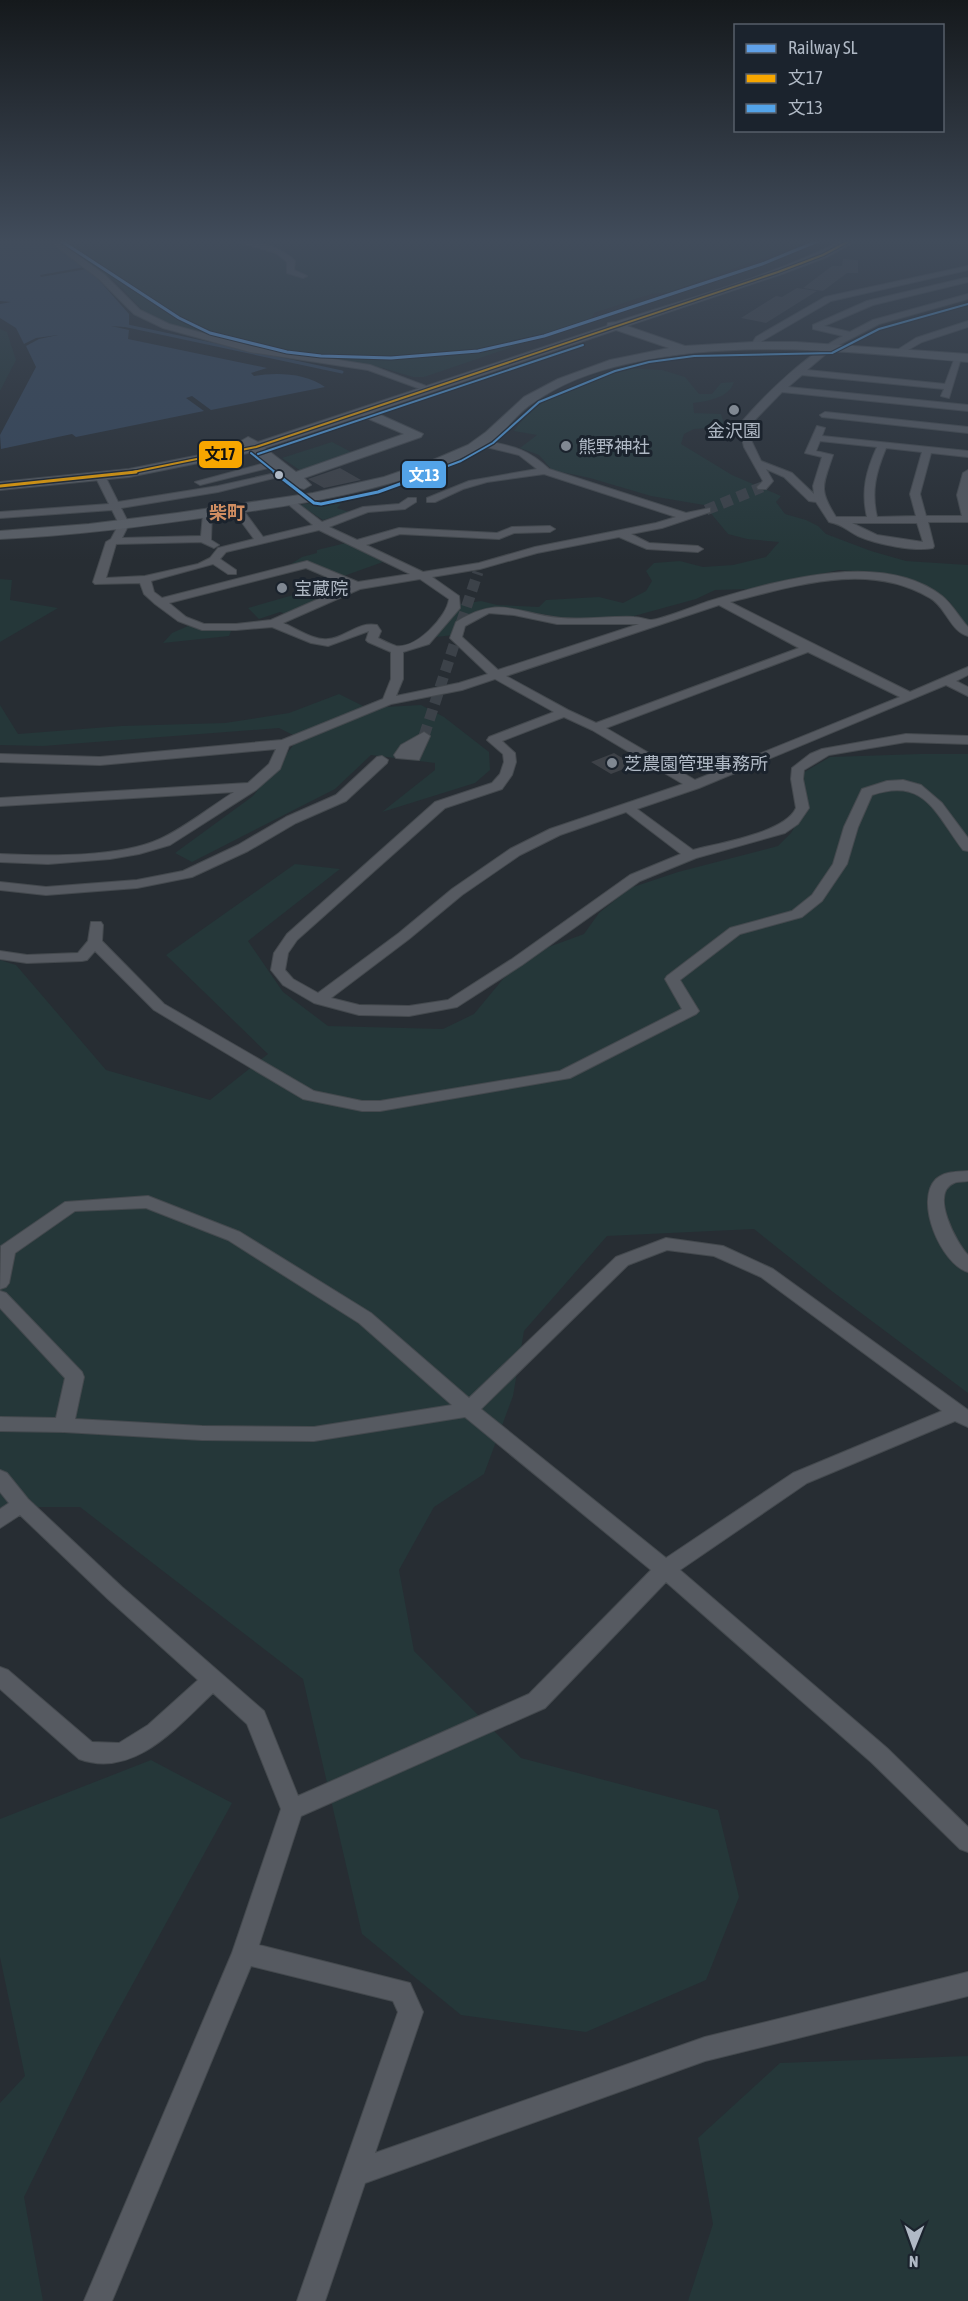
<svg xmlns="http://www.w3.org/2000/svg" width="968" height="2301" font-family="'Asap Condensed','Noto Sans JP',sans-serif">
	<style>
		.green { fill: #253739 }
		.water { fill: #35465b }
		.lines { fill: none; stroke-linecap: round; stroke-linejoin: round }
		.stream { stroke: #35465b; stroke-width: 3 }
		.building { fill: #3e4248 }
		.street-tunnel { stroke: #3c4249; stroke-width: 11; stroke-dasharray: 11 6; stroke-linecap: butt }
		.street-casing { stroke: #44494e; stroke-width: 2 }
		.secondary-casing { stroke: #44494e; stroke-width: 2 }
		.street { fill: #565a61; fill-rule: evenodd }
		.secondary { fill: #5a5f66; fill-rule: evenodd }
		.bus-1-far1-casing { stroke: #1b232d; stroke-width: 4.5 }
		.bus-1-casing { stroke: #1b232d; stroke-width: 6 }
		.bus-2-far1-casing { stroke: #1b232d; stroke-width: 4.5 }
		.bus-2-casing { stroke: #1b232d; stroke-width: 6 }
		.bus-1-far1 { stroke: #f7a600; stroke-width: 2 }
		.bus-1 { stroke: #f7a600; stroke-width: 3 }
		.bus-2-far1 { stroke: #53a3e8; stroke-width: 2 }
		.bus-2 { stroke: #53a3e8; stroke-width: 3 }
		.rail-1-casing { stroke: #1b232d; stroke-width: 5 }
		.rail-1 { stroke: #60a1e8; stroke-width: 3 }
		.poi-dot { fill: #808892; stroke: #1b232d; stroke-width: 2 }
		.bus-dot { fill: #b0b9c5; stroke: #1b232d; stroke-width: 2 }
		.labels { text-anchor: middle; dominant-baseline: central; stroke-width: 6; stroke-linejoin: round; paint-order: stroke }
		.far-poi-label { font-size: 18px; fill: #b0b9c5; stroke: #1b232d; text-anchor: start }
		.far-neighbourhood-label { font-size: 18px; font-weight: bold; fill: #cf8d61; stroke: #1b232d }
		.line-badge { stroke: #1b232d; stroke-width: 2 }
		.badge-label { font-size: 16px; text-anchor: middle; font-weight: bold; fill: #fff }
		.pale-badge-label { font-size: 16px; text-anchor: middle; font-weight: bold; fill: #111 }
	</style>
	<rect width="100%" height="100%" fill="#272d33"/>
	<path class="green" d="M55,239h760l-146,53 -18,2 -57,19 -3,7 -167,57h-11l-30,-9 -129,-20 -83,-23 -28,-14 -26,-28z
		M0,329l7,3 9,28 -16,31z
		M626,368l36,2 23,7 14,17h13l9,-11 13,-1c-5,16 -26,19 -41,21l1,10 27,1 4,13 -31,2 -10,5 -3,10 51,31 49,21 -5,6 9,12 21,6 12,6 8,8 45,17 35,10 62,4v64l-19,-28 -21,-14 -38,-13 -51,-4 -89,19 -35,1 -19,9 -62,17 -63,3 -65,-11 -22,1 -22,8 -8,18 -18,2 20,-32 25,-4 16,4 42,2 7,-7 53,-3 24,6 23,-12 6,-10 -6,-10 8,-8 26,-2 23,6 30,-2 33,-8 13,-15 -32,-3 -19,-5 -24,-29 -53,-9 -61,-18 -38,-8 -13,-15 -19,-7 17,-13 -23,-4c24,-36 73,-52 112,-63z
		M332,442l23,12 -54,17 -19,-13z
		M330,499l11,5 -4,4 12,4 -26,8 -23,-15z
		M346,543l37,19 -42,15 -33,-14 -17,1 11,-7 15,-4v-3z
		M0,579l12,1 -2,20 48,8 -58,34z
		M307,591l11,7 -32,16 -6,-2 -21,7 -11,-11z
		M188,626l44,3 -3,7 -66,7 9,-10z
		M339,694l28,14 54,-3 23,12 45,35 1,18 -15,13 -93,29 53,-42v-7l-64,-8 -36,34 -143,73 -17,-9 78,-57 46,-58 -20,-10 -236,18 -43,-1v-40l18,29 103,-8 104,-3 64,-10z
		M920,754h48v639l-135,-101 -79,-63 -147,7 -83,95 -11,65 -29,78 -50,33 -35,63 15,81 107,107 197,52 21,87 -33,83 -120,52 -125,-17 -99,-81 -59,-255 -223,-172h-80v-547l16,5 90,105 104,30 58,-46 -102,-99 129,-91 45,5 -92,72 35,51 45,34 115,3 31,-15 29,-35 32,-27 49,-18 15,-21 31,-25 48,-16 100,-26 13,-13 12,-20 -2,-39 29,-17z
		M151,1760l81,43 -135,246 -73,148 19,104h-43v-198l25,-27 -25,-119v-138z
		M968,2056v245h-280l25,-77 -15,-86 82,-75z"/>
	<path class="water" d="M0,239h45l40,28 -45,8 1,2 46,-8 3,1 39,44v11l-5,2 -13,-1 18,4 -1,9 139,29 -16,5 3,3c22,-4 52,-3 71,11l-114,23 -19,-14 -6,2 18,13 -128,26 -4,-3 -71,15 -1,-14 36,-68 -10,-21 13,-7 19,-4 -22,3 -12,6 -8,-16 -16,-10v-14l11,-2 -11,-1z"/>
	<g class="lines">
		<path class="stream" d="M123,325l219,47"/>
	</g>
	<path class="building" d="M843,259l15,1v13h-11l-24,18 -20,-3 29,-22h10z
		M797,288l20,3 -51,32 -25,-5 35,-22 6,1z
		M340,468l21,12 -37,8 -16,-9z
		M614,753l20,12 -23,9 -20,-12z"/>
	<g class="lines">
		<path class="street-tunnel" d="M706,510l56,-23
			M424,736l54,-164"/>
		<defs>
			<path id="street" d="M46,239h9l50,36 35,35 29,14 82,22 119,19 64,24 -8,2 -58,-21 -118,-18 -87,-24 -29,-14 -35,-35z
				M227,239c23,0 52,5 68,22l-1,9 13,6 -4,2 -16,-5v-11l-11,-9z
				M968,266v4l-137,31 -69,40 -4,6 -7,-2 5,-8 69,-40z
				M965,278h3v4l-95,23 -49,21 26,6 23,-12 95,-26v5l-89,25 -46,24 -26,22 138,14 10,-27 7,-2 -13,43 -8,-2 3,-7 -142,-14 -14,12 180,18v6l-186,-19 -33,34 2,14 10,21 31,12 22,21 -1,-8 9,-29 -17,-4 12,-27 8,2 -3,8 146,15v6l-37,-4 -11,41 6,22h36l-5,-21 6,-22 5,-3v52h-40l6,24 -1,2c-19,4 -57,-4 -75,-12 -12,-6 -14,-11 -29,-14l-13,-20 -7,-1 -25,-24 -18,-8 7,12 -7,8h-8l-1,-2 6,-6 -19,-34 -5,-22c26,-31 68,-71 104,-89l-30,-7v-4l54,-24zM820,441l57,6c-11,24 -16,44 -10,70h-31c-18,-28 -13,-32 -3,-62l-17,-4zM886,448l36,4 -12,42 6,22 -39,1c-6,-26 -1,-45 9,-69zM852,523h65l6,19 -46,-7z
				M968,321v6l-46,15 -21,12 -7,-2 22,-14z
				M825,412l143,15v6l-146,-16 -2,-2z
				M481,440c29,6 45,7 68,29l137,44 24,-5v4l-48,16 -31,6 18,9 49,3 5,3 -5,3 -51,-3 -28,-12 -82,16 -57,16 -48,8 27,19 1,12 -31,36 -26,8v27l-7,17 63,-13 29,-9 -38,-36 6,-16c46,-28 59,-8 105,-4 24,2 49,-2 73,-1 6,0 13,3 17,3 10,0 53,-18 65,-21 64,-19 167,-49 226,-3 10,8 17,21 26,31v9c-18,-5 -22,-29 -38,-38 -62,-37 -135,-12 -200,4l180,90 58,-25v8l-12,6 12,6v9l-22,-11 -247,103 -62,21 56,41c26,-7 92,-17 103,-42l-5,-29 1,-11 18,-14 12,-5 84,-15 62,2v8l-62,-2 -77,13 -25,15 -1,9 6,29 -11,16 -13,9 -89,25 -56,23 -118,84 -65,42 -48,9 -50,-1 -45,-12 -31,-18 -12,-15 3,-17 13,-19 148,-132 57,-19 8,-9 4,-12 -1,-8 -16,-14 2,-3 65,-25 -59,-33 -33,11 -71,14 -102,42 -9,23 -24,21 -86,55 -31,9 -29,5 -62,5 -48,-2v-8c46,2 119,4 160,-15 26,-12 50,-32 74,-47l-234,14v-8l248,-15 21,-19 7,-15 -176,16 -100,-3v-8l100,3 182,-17 101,-41 8,-20v-27l-23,-10 -2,-2 3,-9 -41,15 -17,-3 -39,-16 -36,3h-34l-24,-9 -23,-17 -11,-10 -4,-11 -45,1 -2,-2 13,-40 5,-3 8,-15 -7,-14 -112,8v-6l109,-8 -13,-26 5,-3 5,3 12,24 100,-16 71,-16 5,3 -76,19 -97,16 8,16 -7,14 79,-2 2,-22 9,-2 -1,28 8,5 -5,3 -13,-6 -85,2 -10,34 39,-2 53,-12 12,-6 8,-10 36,-9 -22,-30 1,-2h8l22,30 50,-12 -25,-21v-4l4,-1 30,23 41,-15 36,-3 9,-6h8v4l-11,7 -37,3 -39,15 28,13 42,-12 98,5 15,-6 38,-1 5,3 -5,3 -36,1 -15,6 -99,-5 -34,11 57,27 56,-9 56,-16 121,-24 20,-6 -132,-43 -57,8 -24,7 -28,13h-8v-4l42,-17 68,-12 -18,-14 -41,-10 -2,-2zM319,530l91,44 -52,8 -51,-21 -145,37 -8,-6 -3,-11 62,-17 15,10h8v-4l-16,-11 6,-7zM306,568l42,18 -77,34 -35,4h-32l-18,-7 -17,-14zM420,579l29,20c-2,18 -33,50 -53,47 -6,-2 -12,-5 -18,-8l3,-7 -4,-6c-19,-4 -32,13 -49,14 -15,2 -32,-11 -45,-16l77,-34zM719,605l80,43 -203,75 -28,-13 -62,-34zM489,613l25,2 43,9h82l-141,46 -36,-33 3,-11zM808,652l92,45 -205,83 -89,-52zM564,717l28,13 91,54 -133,45 -40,20 -58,40 -53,44 -81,60 -25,-14 -8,-9 3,-17 9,-13 148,-132 57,-19 10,-14 4,-13 -1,-9 -13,-12zM626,812l55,42 -51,21 -118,84 -64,41 -39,6 -50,-1 -28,-7 78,-59 53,-44 58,-40 40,-20z
				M276,460l4,1v4l-80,20 -5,-3z
				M424,732l6,4 -11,24 -23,-2 -2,-3 7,-10z
				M382,756l6,4 -1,3 -41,38 -50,22 -48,28 -56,26 -55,11 -91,7 -46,-5v-8l46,5 91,-7 46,-9 55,-26 48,-28 50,-22 41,-38z
				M903,780l18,5 21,18 26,35v13l-5,-1c-28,-37 -38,-73 -91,-55l-14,32 -11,37 -25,37 -20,16 -62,17 -60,46 19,31 -3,3 -126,64 -190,33h-18l-59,-12 -149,-89 -59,-59 -8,9 -5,1 -55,2 -27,-4v-8l27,4 51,-2 10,-12 3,-19h10l2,3 -1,16 62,63 150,87 48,10h18l180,-30 122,-62 -17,-30 2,-3 63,-48 62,-17 20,-16 21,-31 11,-37 18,-38 25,-8z
				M968,1171v10c-4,1 -10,0 -14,2 -25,10 3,61 14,72v17c-27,-8 -54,-71 -32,-93 9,-8 21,-7 32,-8z
				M148,1196l92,36 131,81 98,85 147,-141 50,-19 57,8 50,23 195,141v17l-13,-6 -148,62 -127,87 207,178 81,79v25l-8,-3 -89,-87 -205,-180 -121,126 -244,108 -42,129 151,38 13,29 -48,141 330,-116 263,-65v24l-263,65 -340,122 -40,118h-28l101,-289 -5,-11 -142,-35 -139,335h-28l148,-348 49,-144 -34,-85 -34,-31c-36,34 -79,86 -134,66l-79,-70v-22l8,3 84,72 27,1 29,-18 50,-45 -90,-81 -88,-84 -20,13v-19l9,-6 -9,-11v-22l7,3 21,26 94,88 142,124 34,85 231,-102 122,-124 -186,-153 -151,24 -112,-1 -138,-8 -64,-1v-14l56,1 9,-40 -65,-70v-17l6,2 76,79 2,5 -9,42 127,7 112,1 138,-22 -93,-82 -131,-83 -82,-32 -71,3 -60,42 -6,30 -3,4 -6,2 1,-43 64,-44zM667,1250l47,6 47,21 181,134 -149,62 -127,85 -185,-149 147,-144z"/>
			<path id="secondary" d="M845,239h14l-32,18 -45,17 -155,52 58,20 68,-4h43l172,12v8c-114,-10 -230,-24 -342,2 -32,7 -67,20 -93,39 -13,8 -22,21 -33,31 -14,13 -31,21 -48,28 -76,31 -155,43 -236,54 -72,10 -143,20 -216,23v-8l89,-7 88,-11 136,-20 71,-16 49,-17 35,-15 18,-13 38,-35 34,-18 52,-19 59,-12 -53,-18 -242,82 49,22 -2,3 -117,41 7,7 -7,4 -5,-1 -46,-36 -124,25 -129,13v-8l129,-13 116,-23 -4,-5 7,-4 10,5 349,-116 1,-3 8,-1c76,-25 157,-46 229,-83zM362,416l42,18 -108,38 -31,-24z"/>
		</defs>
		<use href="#street" class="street-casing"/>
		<use href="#secondary" class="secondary-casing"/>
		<use href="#street" class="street"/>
		<use href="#secondary" class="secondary"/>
		<defs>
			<path id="bus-1-far1" d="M128,473l128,-26 522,-175 45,-17 30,-16"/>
			<path id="bus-1" d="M0,486l136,-14"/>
			<path id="bus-2-far1" d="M251,453l25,20
				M258,454l325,-109
				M429,473l32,-12 32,-18 46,-41 76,-31 34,-9 45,-6 138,-3 47,-24 89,-25"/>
			<path id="bus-2" d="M274,472l40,31 7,1 57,-12 55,-20"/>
		</defs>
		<use href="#bus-1-far1" class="bus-1-far1-casing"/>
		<use href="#bus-1" class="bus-1-casing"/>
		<use href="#bus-2-far1" class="bus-2-far1-casing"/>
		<use href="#bus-2" class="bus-2-casing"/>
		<use href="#bus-1-far1" class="bus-1-far1"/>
		<use href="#bus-1" class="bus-1"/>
		<use href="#bus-2-far1" class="bus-2-far1"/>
		<use href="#bus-2" class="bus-2"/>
		<defs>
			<path id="rail-1" d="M58,239l121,79 31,15 77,19 34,4 70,2 87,-7 66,-15 218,-72 61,-25"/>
		</defs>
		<use href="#rail-1" class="rail-1-casing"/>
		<use href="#rail-1" class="rail-1"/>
	</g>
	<linearGradient id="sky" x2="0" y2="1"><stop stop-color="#15191c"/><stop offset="0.43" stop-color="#414c5b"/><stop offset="1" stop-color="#414c5b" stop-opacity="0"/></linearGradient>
	<rect width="968" height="561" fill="url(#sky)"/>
	<g class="poi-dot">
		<circle cx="734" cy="410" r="6"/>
		<circle cx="566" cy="446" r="6"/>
		<circle cx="282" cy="588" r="6"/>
		<circle cx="612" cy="763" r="6"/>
	</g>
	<circle class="bus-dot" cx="279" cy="475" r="5"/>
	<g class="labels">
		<g class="far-poi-label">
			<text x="734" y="430" text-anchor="middle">金沢園</text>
			<text x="578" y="446">熊野神社</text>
			<text x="294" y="588">宝蔵院</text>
			<text x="624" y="763">芝農園管理事務所</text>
		</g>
		<g class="far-neighbourhood-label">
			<text x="227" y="512">柴町</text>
		</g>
	</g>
	<g class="line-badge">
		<rect x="198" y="440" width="45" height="29" rx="6" fill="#f7a600"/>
		<rect x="401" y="460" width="46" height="29" rx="6" fill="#53a3e8"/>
	</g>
	<g class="badge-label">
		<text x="424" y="481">文13</text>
	</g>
	<g class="pale-badge-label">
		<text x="220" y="460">文17</text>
	</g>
	<rect x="734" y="24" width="210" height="108" fill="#1b232d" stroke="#575f6a" stroke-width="1.5"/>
	<rect x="746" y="44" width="30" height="9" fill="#60a1e8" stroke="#575f6a" stroke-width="1.5"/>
	<text x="788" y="54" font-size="18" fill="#b0b9c5">Railway SL</text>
	<rect x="746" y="74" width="30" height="9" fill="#f7a600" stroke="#575f6a" stroke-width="1.5"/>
	<text x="788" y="84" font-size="18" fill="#b0b9c5">文17</text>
	<rect x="746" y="104" width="30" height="9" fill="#53a3e8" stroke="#575f6a" stroke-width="1.5"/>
	<text x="788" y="114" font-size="18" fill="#b0b9c5">文13</text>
	<g transform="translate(914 2247) rotate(181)" stroke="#1b232d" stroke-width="4.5" paint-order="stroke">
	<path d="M0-4.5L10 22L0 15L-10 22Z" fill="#b0b9c5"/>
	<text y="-9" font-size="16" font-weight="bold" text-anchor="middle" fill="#b0b9c5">N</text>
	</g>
</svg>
